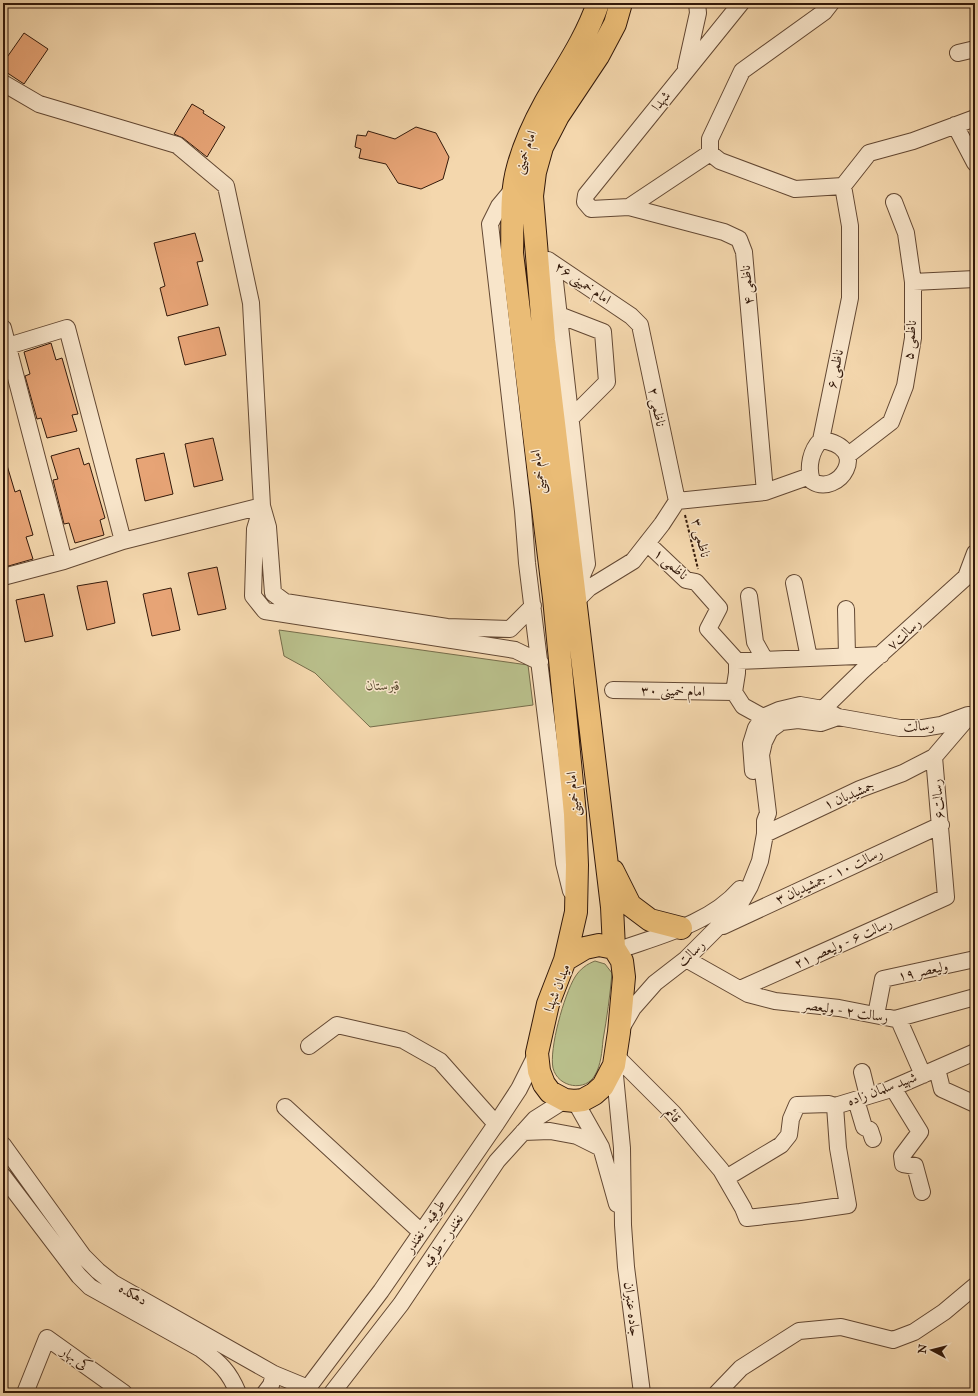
<svg xmlns="http://www.w3.org/2000/svg" width="978" height="1396" font-family="'IM FELL Great Primer',Amiri,serif">
	<style>
		.green { fill: #b9bf8b; stroke: #766c4a }
		.building { fill: #e7a476; stroke: #33190a }
		.lines { fill: none; stroke-linecap: round; stroke-linejoin: round }
		.minor-casing { stroke: #634833; stroke-width: 18 }
		.highway-casing { stroke: #33190a; stroke-width: 24 }
		.path { stroke: #33190a; stroke-width: 2; stroke-dasharray: 3 2; stroke-linecap: butt }
		.minor { stroke: #f8e5ca; stroke-width: 16 }
		.highway { stroke: #eabc76; stroke-width: 22 }
		.labels { text-anchor: middle; dominant-baseline: central; stroke-width: 3; stroke-linejoin: round; paint-order: stroke }
		.street-label { font-size: 14px; fill: #33190a; stroke: #f8e5ca }
		.park-label { font-size: 14px; font-style: italic; fill: #5b4b31; stroke: #f8e5ca }
	</style>
	<rect width="100%" height="100%" fill="#f4d7ad"/>
	<filter id="stains"><feTurbulence type="fractalNoise" baseFrequency=".005" numOctaves="4"/><feColorMatrix values="0 0 0 0 .2 0 0 0 0 .09 0 0 0 0 .02 0 0 0 .5 -.17"/></filter>
	<radialGradient id="worn" r=".72"><stop offset=".6" stop-color="#630" stop-opacity="0"/><stop offset="1" stop-color="#630" stop-opacity=".3"/></radialGradient>
	<path class="green" d="M279,630l249,35 5,40 -163,22 -55,-54 -31,-17z
		M595,961l10,3 7,9c-2,23 -5,44 -9,67 -1,11 -2,25 -8,35 -9,17 -37,13 -42,-7 -4,-19 11,-73 22,-91 5,-8 12,-13 20,-16z"/>
	<path class="building" d="M24,33l24,16 -24,35 -21,-14v-7z
		M192,104l12,7 -1,2 22,14 -18,30 -24,-19 -9,-4z
		M416,127l20,6 13,24 -6,22 -22,10 -23,-6 -12,-19 -27,-6 2,-9 -6,-2 2,-12 9,1 2,-5 27,8z
		M195,233l8,28 -6,1 11,43 -41,11 -7,-28 5,-2 -11,-43z
		M219,327l7,28 -41,10 -7,-28z
		M51,343l5,17 6,-2 16,56 -6,1 5,16 -30,7 -6,-20 -4,1 -12,-43 5,-2 -6,-22z
		M213,438l10,42 -29,7 -9,-43z
		M79,448l5,17 5,-2 16,55 -5,2 4,15 -29,8 -6,-20 -5,1 -11,-44 5,-1 -7,-23z
		M164,453l9,41 -28,7 -9,-42z
		M3,462h3l9,30 5,-2 13,45 -7,2 7,22 -28,8 -2,-5z
		M217,567l9,42 -28,6 -10,-42z
		M107,581l8,42 -28,7 -10,-44z
		M171,588l9,42 -28,6 -9,-42z
		M44,594l9,42 -28,6 -9,-42z"/>
	<g class="lines">
		<defs>
			<path id="minor" d="M741,3l-155,192 -1,7 6,7 38,-2 95,25 15,7 5,13 21,240
				M831,3l-7,9 -82,59 -32,68v14l10,8 75,28 48,-3
				M958,53l17,-4
				M686,67l12,-54 -1,-10
				M3,83l36,21 138,41 49,41 25,117 11,203 6,21 5,66 12,9 162,25 63,2 23,-23
				M955,125l20,38
				M843,186l26,-33 44,-12 62,-23
				M514,188l-15,18 -9,18 33,287 4,52 37,300 7,28
				M629,207l81,-54
				M548,260l83,56 9,9 37,176
				M553,264l34,300 -13,30
				M913,282l62,-3
				M559,315l44,17 4,50 -36,36
				M3,328l61,233
				M8,346l59,-18 56,213
				M821,440l29,-142v-72l-7,-40
				M821,440c52,7 17,58 -9,41 -5,-14 -1,-31 9,-41z
				M847,456l44,-34 14,-36 8,-48v-56l-7,-49 -12,-31
				M677,501l88,-9 45,-16
				M262,506l-7,23 -2,67 12,15 250,39 25,12
				M647,543l39,37 10,2 23,26 -11,21 29,32v12l-3,19 9,14 20,11
				M3,577l61,-16 59,-20 139,-35
				M794,583l15,75
				M749,596l6,46 10,18
				M575,602l14,-14 44,-27 29,-37 15,-23
				M846,609l1,47
				M737,661l144,-6
				M613,690l121,2
				M823,709l39,-38 104,-94 9,-24
				M753,771l-2,-27 5,-16 7,-11 16,-7 21,-5 23,4 15,8 62,11h23l18,-3 27,-10
				M765,834l95,-45 43,-16 31,-16
				M723,926l218,-101
				M616,951c42,-15 94,-27 124,-62
				M686,959l62,35 27,7 64,7 56,11 80,-22
				M740,989l206,-92 -12,-140 36,-42
				M876,1015l7,-36 92,-20
				M898,1018l25,57
				M622,1027l11,-19 22,-25 31,-24 31,-31 24,-26 9,-16 10,-25 5,-27v-13l3,-8 -7,-58 3,-13 6,-12 11,-8 17,-2 23,3 17,-6
				M309,1046l28,-21 66,15 37,21 56,63
				M616,1056l57,57 48,57 22,38 4,10 53,-6 48,-7 -10,-57 -3,-42
				M614,1065l8,83 1,77 3,42 16,126
				M937,1069l5,20 33,15
				M862,1072l6,24
				M893,1088l27,44 -18,24 1,8 12,2 7,26
				M856,1100l8,27 6,3 3,9
				M575,1101l26,46 16,57
				M285,1107l136,125
				M523,1132l27,-1 27,5 24,12
				M3,1145l80,111 15,15 15,12 161,91 34,14
				M3,1176l76,100 11,11 111,62c19,14 28,22 37,44
				M726,1178l55,-33 8,-10 2,-16 6,-14 32,-1 6,2 53,-16 87,-38
				M25,1393l22,-55 77,55
				M265,1393l6,-8 3,-11
				M304,1393l77,-102 115,-167 23,-35 18,-36
				M332,1393l69,-89 96,-143 38,-42 30,-19
				M717,1393l24,-25 58,-37 42,-4 52,13 21,-8 30,-20 31,-26"/>
			<path id="highway" d="M613,871l17,34 20,15 31,8
				M599,945l15,3 8,13 2,16 -5,55 -5,33 -11,21 -9,8 -11,6 -8,1 -10,-1 -15,-8 -6,-8 -5,-13 -2,-18 11,-49 17,-44 20,-12z
				M614,948l-2,-41 -68,-567 -12,-144 3,-24 7,-25 16,-31 40,-60 17,-32 6,-21
				M565,960l11,-48 1,-47 -2,-51 -21,-216 -42,-345c1,-28 -2,-58 6,-86 6,-22 16,-44 27,-64 19,-33 41,-64 53,-100"/>
		</defs>
		<use href="#minor" class="minor-casing"/>
		<use href="#highway" class="highway-casing"/>
		<path class="path" d="M685,515l13,54"/>
		<use href="#minor" class="minor"/>
		<use href="#highway" class="highway"/>
	</g>
	<g class="labels">
		<g class="street-label">
			<text transform="translate(661 101) rotate(-51)">شهدا</text>
			<text transform="translate(525 152) rotate(-71)">امام خمینی</text>
			<text transform="translate(583 283) rotate(34)">امام خمینی ۲۶</text>
			<text transform="translate(747 285) rotate(-95)">ناظمی ۴</text>
			<text transform="translate(910 340) rotate(-85)">ناظمی ۵</text>
			<text transform="translate(835 369) rotate(-79)">ناظمی ۶</text>
			<text transform="translate(657 407) rotate(78)">ناظمی ۲</text>
			<text transform="translate(538 472) rotate(-97)">امام خمینی</text>
			<text transform="translate(701 538) rotate(76)">ناظمی ۳</text>
			<text transform="translate(671 564) rotate(41)">ناظمی ۱</text>
			<text transform="translate(904 634) rotate(-42)">رسالت۷</text>
			<text transform="translate(673 691) rotate(1)">امام خمینی ۳۰</text>
			<text transform="translate(919 726) rotate(-3)">رسالت</text>
			<text transform="translate(573 794) rotate(-95)">امام خمینی</text>
			<text transform="translate(849 795) rotate(-23)">جمشیدیان ۱</text>
			<text transform="translate(938 799) rotate(-95)">رسالت۶</text>
			<text transform="translate(829 876) rotate(-25)">رسالت ۱۰ - جمشیدیان ۳</text>
			<text transform="translate(843 943) rotate(-24)">رسالت ۶ - ولیعصر ۲۱</text>
			<text transform="translate(691 953) rotate(-42)">رسالت</text>
			<text transform="translate(923 971) rotate(-12)">ولیعصر ۱۹</text>
			<text transform="translate(557 988) rotate(-69)">میدان شهدا</text>
			<text transform="translate(846 1011) rotate(9)">رسالت ۲ - ولیعصر</text>
			<text transform="translate(882 1089) rotate(-20)">شهید سلمان زاده</text>
			<text transform="translate(673 1115) rotate(48)">قائم</text>
			<text transform="translate(425 1226) rotate(-56)">طرقبه - نغندر</text>
			<text transform="translate(443 1241) rotate(-56)">نغندر - طرقبه</text>
			<text transform="translate(133 1294) rotate(30)">دهکده</text>
			<text transform="translate(632 1309) rotate(83)">جاده عنبران</text>
			<text transform="translate(76 1359) rotate(35)">کی بهار</text>
		</g>
		<g class="park-label">
			<text x="383" y="685">قبرستان</text>
		</g>
	</g>
	<rect width="978" height="1396" fill="none" stroke="#f4d7ad" stroke-width="16"/>
	<rect x="4" y="4" width="970" height="1388" fill="none" stroke="#33190a" stroke-width="2"/>
	<rect x="8" y="8" width="962" height="1380" fill="none" stroke="#33190a"/>
	<g transform="translate(932 1350) rotate(277)" stroke="#f8e5ca" stroke-width="3" paint-order="stroke">
	<path d="M0-3L7 15L0 10L-7 15Z" fill="#33190a"/>
	<text y="-6" font-size="11" font-weight="bold" text-anchor="middle" fill="#33190a">N</text>
	</g>
	<rect width="100%" height="100%" filter="url(#stains)"/>
	<rect width="100%" height="100%" fill="url(#worn)"/>
</svg>
